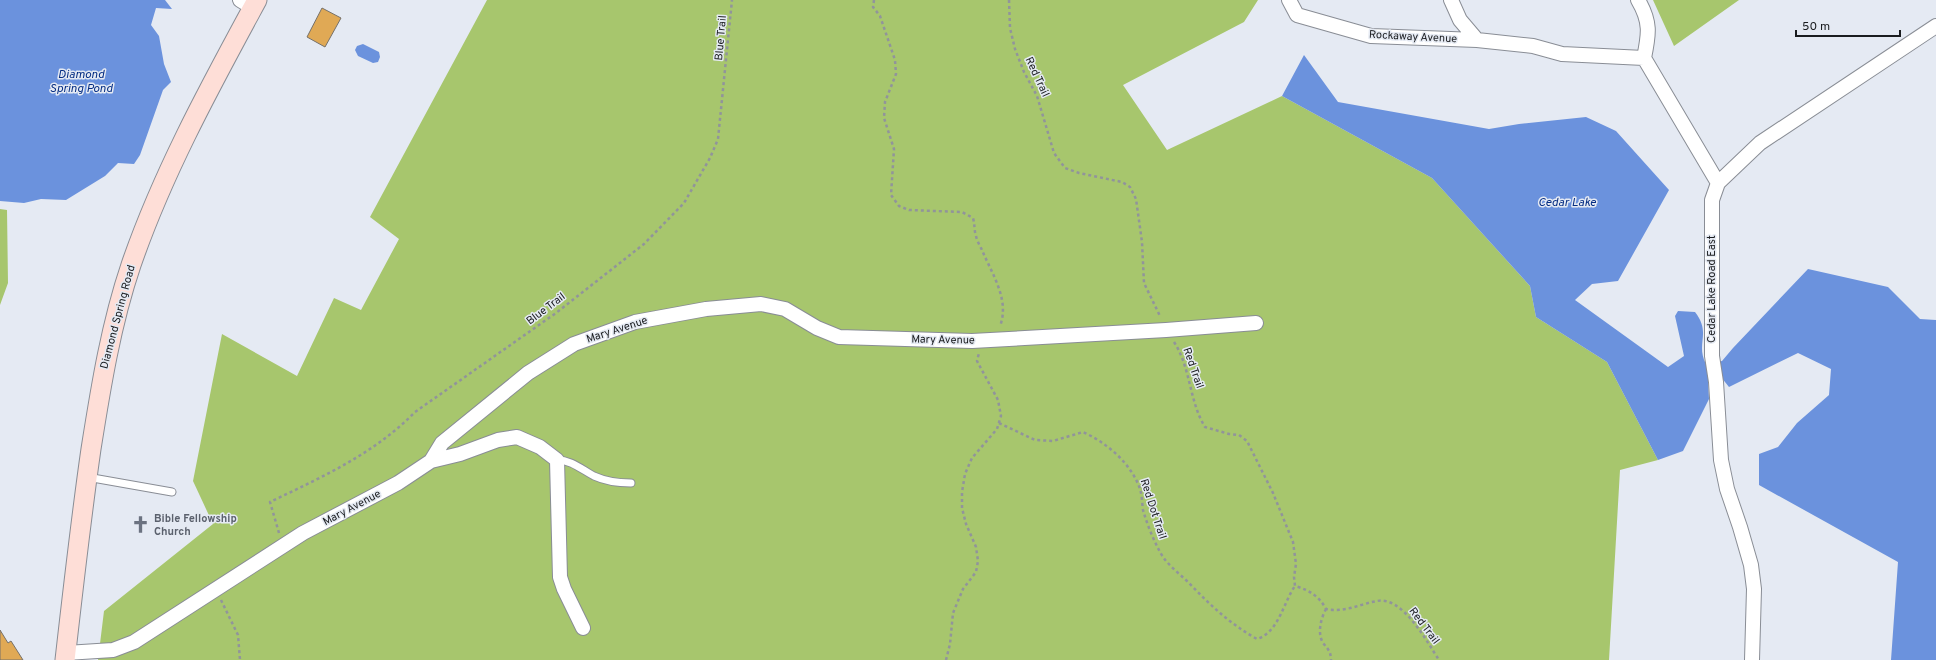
<svg xmlns="http://www.w3.org/2000/svg" width="1936" height="660" font-family="Overpass,sans-serif">
	<style>
		.forest { fill: #a7c66d }
		.water { fill: #6b92dd }
		.building { fill: #e0a955; stroke: #76716a }
		.lines { fill: none; stroke-linecap: round; stroke-linejoin: round }
		.lane-casing { stroke: #898d95; stroke-width: 9 }
		.street-casing { stroke: #898d95; stroke-width: 16 }
		.secondary-casing { stroke: #898d95; stroke-width: 21 }
		.path { stroke: #91949b; stroke-width: 2.5; stroke-dasharray: 3 3; stroke-linecap: butt }
		.lane { stroke: #fff; stroke-width: 7 }
		.street { stroke: #fff; stroke-width: 14 }
		.secondary { stroke: #feded7; stroke-width: 19 }
		.labels { text-anchor: middle; dominant-baseline: central; stroke-width: 3; stroke-linejoin: round; paint-order: stroke }
		.street-label { font-size: 11px; fill: #1a1c1f; stroke: #e5eaf3 }
		.worship-label { font-size: 11px; font-weight: bold; fill: #5b616d; stroke: #e5eaf3; text-anchor: start }
		.water-label { font-size: 12px; font-style: italic; fill: #052d83; stroke: #e5eaf3 }
	</style>
	<rect width="100%" height="100%" fill="#e5eaf3"/>
	<path class="forest" d="M487,0h771l-14,22 -121,63 44,65 115,-54 150,82 98,108 6,31 71,45 51,98 -38,10 -11,190h-1511l6,-49 109,-87 -20,-43 29,-147 75,42 37,-78 27,12 38,-71 -29,-22z
		M1653,0h86l-65,46z
		M0,209l7,1 1,73 -8,22z"/>
	<path class="water" d="M0,0h165l7,9 -16,-1 -5,17 8,11 5,28 7,18 -8,8 -23,65 -6,9 -16,-1 -13,13 -39,24 -25,-1 -17,4 -24,-2z
		M363,44l16,8 1,5 -2,5 -5,1 -15,-7 -3,-6 2,-4z
		M1304,55l34,47 151,27 30,-5 67,-7 30,14 53,59 -51,91 -26,3 -17,16 93,67 16,-11 -9,-40 3,-5 17,1c17,22 0,31 11,52l16,-3 11,-13 75,-79 80,18 32,32 16,1v340h-45l7,-98 -139,-77v-31l19,-7 19,-24 32,-28 2,-26 -33,-16 -69,34 -8,-10 -13,3 1,19 -26,52 -25,9 -51,-98 -71,-45 -6,-31 -98,-108 -150,-82z"/>
	<path class="building" d="M322,8l19,10 -16,29 -18,-10z
		M0,630l8,13 3,-2 12,19h-23z"/>
	<g class="lines">
		<defs>
			<path id="lane" d="M557,460c14,0 24,9 37,16 11,5 24,7 37,7
				M87,477l85,15"/>
			<path id="street" d="M240,0l13,8
				M1289,0l8,15 74,21 106,4
				M1451,0l9,20 17,20 56,6 29,8 82,4
				M1638,0c13,22 11,34 6,58l74,125
				M431,461l29,-7 38,-14 19,-3 23,10 17,13 3,117 4,12 19,39
				M66,653l47,-3 21,-8 169,-109 95,-50 33,-22 11,-18 86,-70 46,-29 61,-22 71,-13 55,-5 24,5 32,19 22,9 133,4 194,-11 90,-7
				M1752,660l2,-71 -3,-24 -11,-38 -13,-38 -6,-29 -5,-78 -4,-26v-156l6,-17 42,-40 176,-117"/>
			<path id="secondary" d="M65,660c8,-71 16,-141 26,-211 10,-63 20,-125 40,-184 32,-93 80,-180 126,-265"/>
		</defs>
		<use href="#lane" class="lane-casing"/>
		<use href="#street" class="street-casing"/>
		<use href="#secondary" class="secondary-casing"/>
		<path class="path" d="M874,0l-1,7 7,9 15,44 1,14 -11,28 -1,16 10,31 -3,46 8,11 10,4 53,2 11,6c2,7 1,12 3,18 1,5 4,10 6,14 10,24 28,50 18,76
			M1009,0l1,28 5,21 9,23 13,24 17,57 11,15 14,5 43,9 8,5 6,12 6,43 2,41 16,33
			M1174,342c17,26 15,59 31,85l24,7 10,1 8,6 26,52 20,49 3,22 -2,13 1,9c14,4 24,10 31,23 18,4 34,-5 51,-8 26,-5 50,41 62,59
			M999,423l36,17 18,1 30,-9c24,11 48,31 57,57 2,6 2,14 3,21 4,14 10,29 17,42 7,13 19,21 29,31 21,22 41,41 68,56 22,-7 26,-36 38,-53
			M279,533l-9,-31c52,-25 104,-48 145,-90l141,-99 88,-69 40,-41 26,-45 8,-19 14,-139
			M221,600l17,35 2,25
			M1326,609c-5,9 -9,24 -3,34 5,6 8,9 8,17
			M946,660l4,-16 3,-31 10,-24 13,-17 2,-11 -2,-14 -10,-23 -4,-16v-16l3,-18 7,-16 25,-29 4,-13 -3,-16 -21,-39 2,-8"/>
		<use href="#lane" class="lane"/>
		<use href="#street" class="street"/>
		<use href="#secondary" class="secondary"/>
	</g>
	<defs>
		<symbol id="church-bare" viewBox="-9 -9 18 18"><path d="M-1.2-6h2.4v3.5h3.3v2.4h-3.3V6h-2.4V-.1h-3.3v-2.4h3.3Z" fill="#6b7280" stroke="#e5eaf3" stroke-width="2.5" paint-order="stroke"/></symbol>
	</defs>
	<g fill-rule="evenodd">
		<use href="#church-bare" x="128" y="512" width="25" height="25"/>
	</g>
	<g class="labels">
		<g class="street-label">
			<text transform="translate(1413 37) rotate(3)">Rockaway Avenue</text>
			<text transform="translate(721 38) rotate(-85)">Blue Trail</text>
			<text transform="translate(1037 77) rotate(65)">Red Trail</text>
			<text transform="translate(1712 289) rotate(-90)">Cedar Lake Road East</text>
			<text transform="translate(546 309) rotate(-37)">Blue Trail</text>
			<text transform="translate(118 317) rotate(-75)">Diamond Spring Road</text>
			<text transform="translate(617 330) rotate(-18)">Mary Avenue</text>
			<text transform="translate(943 340) rotate(1)">Mary Avenue</text>
			<text transform="translate(1193 368) rotate(71)">Red Trail</text>
			<text transform="translate(352 508) rotate(-28)">Mary Avenue</text>
			<text transform="translate(1153 509) rotate(72)">Red Dot Trail</text>
			<text transform="translate(1424 626) rotate(53)">Red Trail</text>
		</g>
		<g class="worship-label">
			<text x="154" y="519">Bible Fellowship<tspan x="154" dy="13">Church</tspan></text>
		</g>
		<g class="water-label">
			<text x="81" y="75">Diamond<tspan x="81" dy="14">Spring Pond</tspan></text>
			<text x="1567" y="203">Cedar Lake</text>
		</g>
	</g>
	<path d="M1796 30v6h104v-6" fill="none" stroke="#1a1c1f" stroke-width="2"/>
	<text x="1802" y="30" font-size="12" fill="#1a1c1f" stroke="#e5eaf3" stroke-width="3" paint-order="stroke">50 m</text>
</svg>
